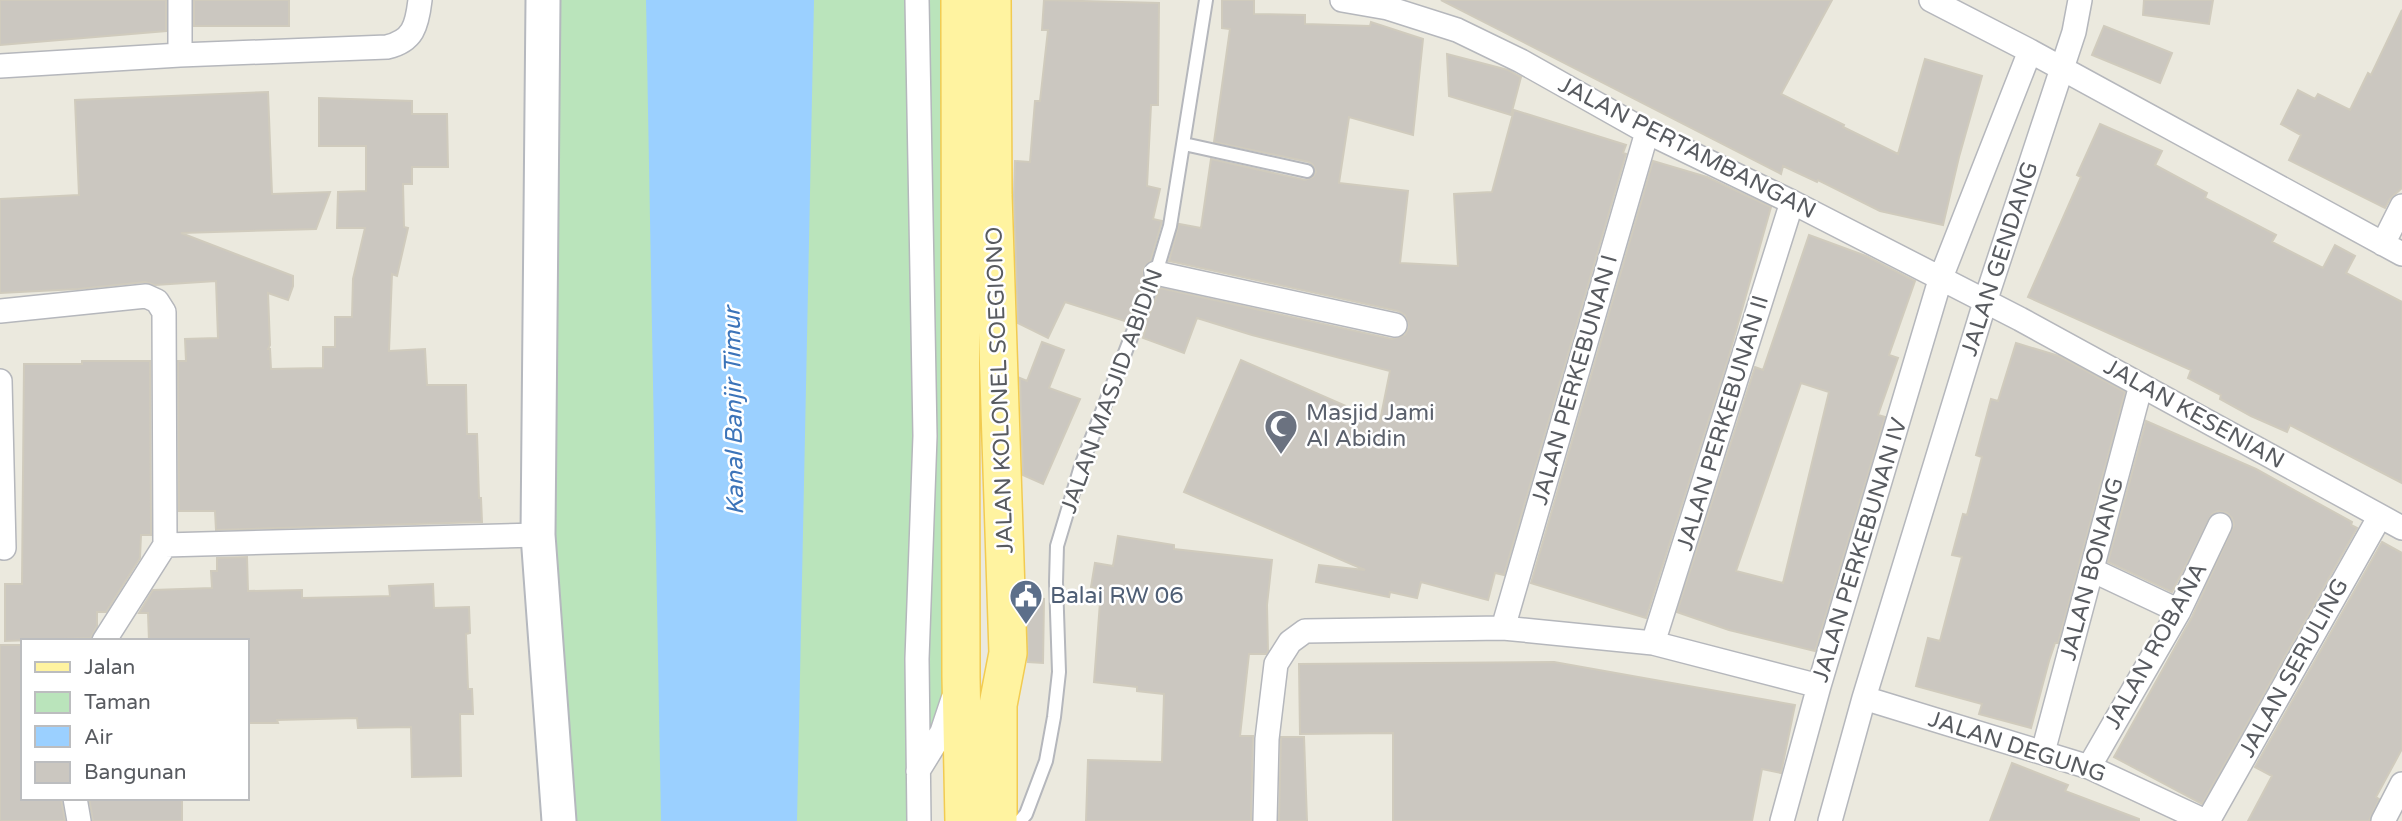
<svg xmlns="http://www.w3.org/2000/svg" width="2402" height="821" font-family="'Varela Round',sans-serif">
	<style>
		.green { fill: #bae4bb }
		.water { fill: #9bd0ff }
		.building { fill: #cbc7c0; stroke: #d0cbbd; stroke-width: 2; fill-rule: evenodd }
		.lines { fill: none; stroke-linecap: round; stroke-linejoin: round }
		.lane-casing { stroke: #b5b7bc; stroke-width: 16 }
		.street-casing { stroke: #b5b7bc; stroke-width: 26 }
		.secondary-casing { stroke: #b5b8be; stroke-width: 37 }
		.primary-casing { stroke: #f2cb51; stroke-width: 40 }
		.lane { stroke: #fff; stroke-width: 12 }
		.street { stroke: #fff; stroke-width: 23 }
		.secondary { stroke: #fff; stroke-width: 33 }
		.primary { stroke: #fff3a0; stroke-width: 37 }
		.labels { text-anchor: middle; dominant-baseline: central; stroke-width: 5; stroke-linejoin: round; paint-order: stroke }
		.street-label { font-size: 23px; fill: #585b60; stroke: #fff }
		.worship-label { font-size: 23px; fill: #5b616d; stroke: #fff; text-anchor: start }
		.service-label { font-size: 23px; fill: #4e5e75; stroke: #fff; text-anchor: start }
		.water-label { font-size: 24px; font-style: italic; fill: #3c74b9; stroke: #fff }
	</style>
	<rect width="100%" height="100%" fill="#ebe9de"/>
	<path class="green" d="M543,0h417l1,677 -43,94 1,50h-360z"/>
	<path class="water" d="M646,0h168l-17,821h-136z"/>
	<path class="building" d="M0,0h166v31l-166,14z
		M194,0h95v26h-95z
		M1044,0l115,3 -1,102h-7l-4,81 13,3 -7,30 9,2 -11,39 -8,9 1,11 -16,42 -63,-20 -17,36 -30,-15 -4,-128 1,-34 15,1 5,-61h5l8,-71h-6z
		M1222,0h32v14l51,1v9l65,2 1,-4 52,17 -10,96 -64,-18 -10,66 69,8 -8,72 58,3 -4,-72 38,-2 22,-82 112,35 -3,8 3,1 -122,421 -9,-2 -7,27 -67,-18 -4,16 -27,-6 -1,5 -73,-15 3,-17 46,5 -181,-78 57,-132 139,61 10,-50 -138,-36 -55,-17 -13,35 -41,-15 3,-11h-2l16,-39 232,51 13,-4 4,-8 -4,-12 -7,-4 -229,-50 10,-37 22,4 10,-69 94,21 8,-3 3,-5 -3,-7 -4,-3 -95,-20 16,-113 -8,-1z
		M1441,0h391l-51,94 63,31 -1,2 55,27 27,-95 57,17 -23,81 -16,68 -63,-14 -62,-31 -1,2 -34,-16 -2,8z
		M2144,0h69l-4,24 -66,-9z
		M2402,10v178l-12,11 -5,9 -96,-48 12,-25 -20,-11 17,-34 17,9 3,-5 32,16 18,-37 3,2z
		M2104,26l68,27 -12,30 -68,-28z
		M1447,54l61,16 13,7 -10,38 -62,-19z
		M268,92l4,102 58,-2 -14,37 -135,4 112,43v10l-5,14 -20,-7 2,52 -2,4h2l1,20 52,-1v-21h12v-30h17l1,-38 12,-51h-28l1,-36 28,-1v-45h-47v-48l93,3v13h35l1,53h-36v17h-9l1,43 4,1 -11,48 -5,-2 -3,77 36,-2 2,36h39l1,49h10l2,64h2l1,24 -266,8 -1,-19h-36l-1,-150h8l-1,-22 33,-1 -2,-57 -61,4 -10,-3 -67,7 -78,4v-94l79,-4 -4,-95z
		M2100,124l62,27 -7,14 52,28 -2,5 71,37 -4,7 51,26 12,-23 20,11 -9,17 56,29v181l-112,-58 -3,7 -36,-16 -31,-17 1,-4 -33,-17 3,-8 -163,-73 53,-120 -4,-2z
		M1653,161l54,16 64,30 -43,152 -82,259 -115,-35z
		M1809,235l57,21 49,25 -26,74 9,3 -20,57 7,2 -70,234 -86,-21 -52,-18 78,-245 8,3zM1801,383l28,9 -46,191 -47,-12z
		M1042,342l22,8 -15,38 31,11 -37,85 -20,-9 -3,-97 7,3z
		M2016,343l43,13 66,36 -67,251h-3l-6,18 -18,67 -52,-14 3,-10 -66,-18 12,-48 12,3 22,-84 -10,-2 11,-41 4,1 15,-58 -6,-2 15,-56 7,2z
		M82,361h68l1,174h-10l-1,23 -34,54h-9v14l-6,12 -86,3v-57h17l2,-220h58z
		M2146,421l110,48 96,53 -1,3 6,3 -155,276 -88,-47 78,-140 42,-92 -2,-7 -5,-5 -9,-2 -6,3 -40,78 -64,-30z
		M1118,536l56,9v4l98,11 -5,45 1,46 -2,3h-17l-9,82h13l-2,85h-165l2,-61 74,2 2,-68 -27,-3v-4l-43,-5 7,-93 -10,-2 4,-24 18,3z
		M2382,542l20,11v196l-26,48 3,2 -10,22h-121l24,-45 -17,-9z
		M247,557l1,34 54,-1v8l48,-1 40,-1 -1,-10 44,-2 1,24 35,-1 1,26 -4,1 2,55h4l1,25h-13l1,62 -49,1 -1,-50 -53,1 -1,-10 -80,2 1,3h-31v-82h-98l-1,-28h-9l14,-23 59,-2 -1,-17h6v-13z
		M1027,598l17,1 -1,64 -15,-1z
		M0,645h23v153h38l4,23h-65z
		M1554,662l241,43 -14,68 -19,-4 -10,52h-359v-88l-93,1 -1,-70z
		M1281,737h23l3,84h-28z
		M2012,763l56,22 -3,6 74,28v2h-149z
		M89,798h93v23h-89z"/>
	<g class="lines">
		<defs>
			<path id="lane" d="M1184,144l123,27
				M1020,821l6,-7 20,-53 8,-44 5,-45 -3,-90 1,-36 24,-80 75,-193 14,-47 36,-226"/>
			<path id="street" d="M180,0v55
				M917,0l8,436 -8,223 2,162
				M1342,0l46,8 69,22 64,31 126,71 145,70 228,117 382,209
				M1931,0l99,51 372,203
				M0,66l180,-11 207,-8c26,-6 30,-21 33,-47
				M2383,244l19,-38
				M1156,273l239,52
				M0,311l146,-15 11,5 7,11 1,233
				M0,381l4,167
				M165,545l373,-10
				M2092,570l87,41
				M1503,628l144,-496
				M104,641l61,-96
				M1653,643l139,-441
				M1864,698l225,69 116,54
				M2043,752l98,-367
				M2089,767l90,-156 41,-86
				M918,771l24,-39 11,-33
				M75,798l4,23
				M1265,821l2,-82 9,-75 14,-22 15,-11 198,-3 150,15 166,43
				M1782,821l37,-135 121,-406 90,-229
				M1830,821l34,-123 121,-396 89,-270 6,-32
				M2208,821l172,-305
				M2383,821l19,-37"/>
			<path id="secondary" d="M543,0l-5,535 21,286"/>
			<path id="primary" d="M960,0l1,677 3,144
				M992,0l1,195 15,458 -10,52v116"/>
		</defs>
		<use href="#lane" class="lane-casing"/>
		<use href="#street" class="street-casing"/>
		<use href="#secondary" class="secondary-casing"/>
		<use href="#primary" class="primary-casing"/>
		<use href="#lane" class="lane"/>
		<use href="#street" class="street"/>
		<use href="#secondary" class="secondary"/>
		<use href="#primary" class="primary"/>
	</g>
	<defs>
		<symbol id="mosque-pin" viewBox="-11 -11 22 30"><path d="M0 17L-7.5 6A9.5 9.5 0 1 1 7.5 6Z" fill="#6b7280" stroke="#fff"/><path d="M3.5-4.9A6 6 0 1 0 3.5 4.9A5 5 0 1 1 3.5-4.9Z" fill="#fff"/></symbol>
		<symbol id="civic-pin" viewBox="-11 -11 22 30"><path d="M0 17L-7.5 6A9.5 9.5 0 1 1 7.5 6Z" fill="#5c6f8a" stroke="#fff"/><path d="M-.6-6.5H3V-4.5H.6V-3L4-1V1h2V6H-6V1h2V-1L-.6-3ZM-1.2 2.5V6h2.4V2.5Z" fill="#fff"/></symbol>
	</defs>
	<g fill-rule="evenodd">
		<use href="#mosque-pin" x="1262" y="407" width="38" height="52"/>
		<use href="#civic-pin" x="1007" y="577" width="38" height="52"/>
	</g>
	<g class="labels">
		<g class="street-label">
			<text transform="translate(1687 148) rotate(27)">JALAN PERTAMBANGAN</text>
			<text transform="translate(2000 259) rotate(-72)">JALAN GENDANG</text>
			<text transform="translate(1575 380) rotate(-74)">JALAN PERKEBUNAN I</text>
			<text transform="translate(1000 390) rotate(-92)">JALAN KOLONEL SOEGIONO</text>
			<text transform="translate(1112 391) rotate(-70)">JALAN MASJID ABIDIN</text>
			<text transform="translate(2194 414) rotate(29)">JALAN KESENIAN</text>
			<text transform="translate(1723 423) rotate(-73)">JALAN PERKEBUNAN II</text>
			<text transform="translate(1860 550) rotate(-73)">JALAN PERKEBUNAN IV</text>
			<text transform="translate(2092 569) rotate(-75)">JALAN BONANG</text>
			<text transform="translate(2156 646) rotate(-61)">JALAN ROBANA</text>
			<text transform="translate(2294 668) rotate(-61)">JALAN SERULING</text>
			<text transform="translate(2017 747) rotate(18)">JALAN DEGUNG</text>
		</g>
		<g class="worship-label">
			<text x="1306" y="413">Masjid Jami<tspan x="1306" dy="26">Al Abidin</tspan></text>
		</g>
		<g class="service-label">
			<text x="1050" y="596">Balai RW 06</text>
		</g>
		<g class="water-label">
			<text transform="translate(734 411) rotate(-91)">Kanal Banjir Timur</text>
		</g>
	</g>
	<rect x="21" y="639" width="228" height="161" fill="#ffffff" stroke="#bcbdbf" stroke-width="2"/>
	<rect x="35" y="662" width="35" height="10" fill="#fff3a0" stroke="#bcbdbf" stroke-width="2"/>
	<text x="84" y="674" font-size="21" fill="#585b60">Jalan</text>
	<rect x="35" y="692" width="35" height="21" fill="#bae4bb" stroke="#bcbdbf" stroke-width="2"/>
	<text x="84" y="709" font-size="21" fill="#585b60">Taman</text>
	<rect x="35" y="726" width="35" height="21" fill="#9bd0ff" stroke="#bcbdbf" stroke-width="2"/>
	<text x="84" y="744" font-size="21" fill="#585b60">Air</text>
	<rect x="35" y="762" width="35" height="21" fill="#cbc7c0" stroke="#bcbdbf" stroke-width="2"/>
	<text x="84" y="779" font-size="21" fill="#585b60">Bangunan</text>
</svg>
